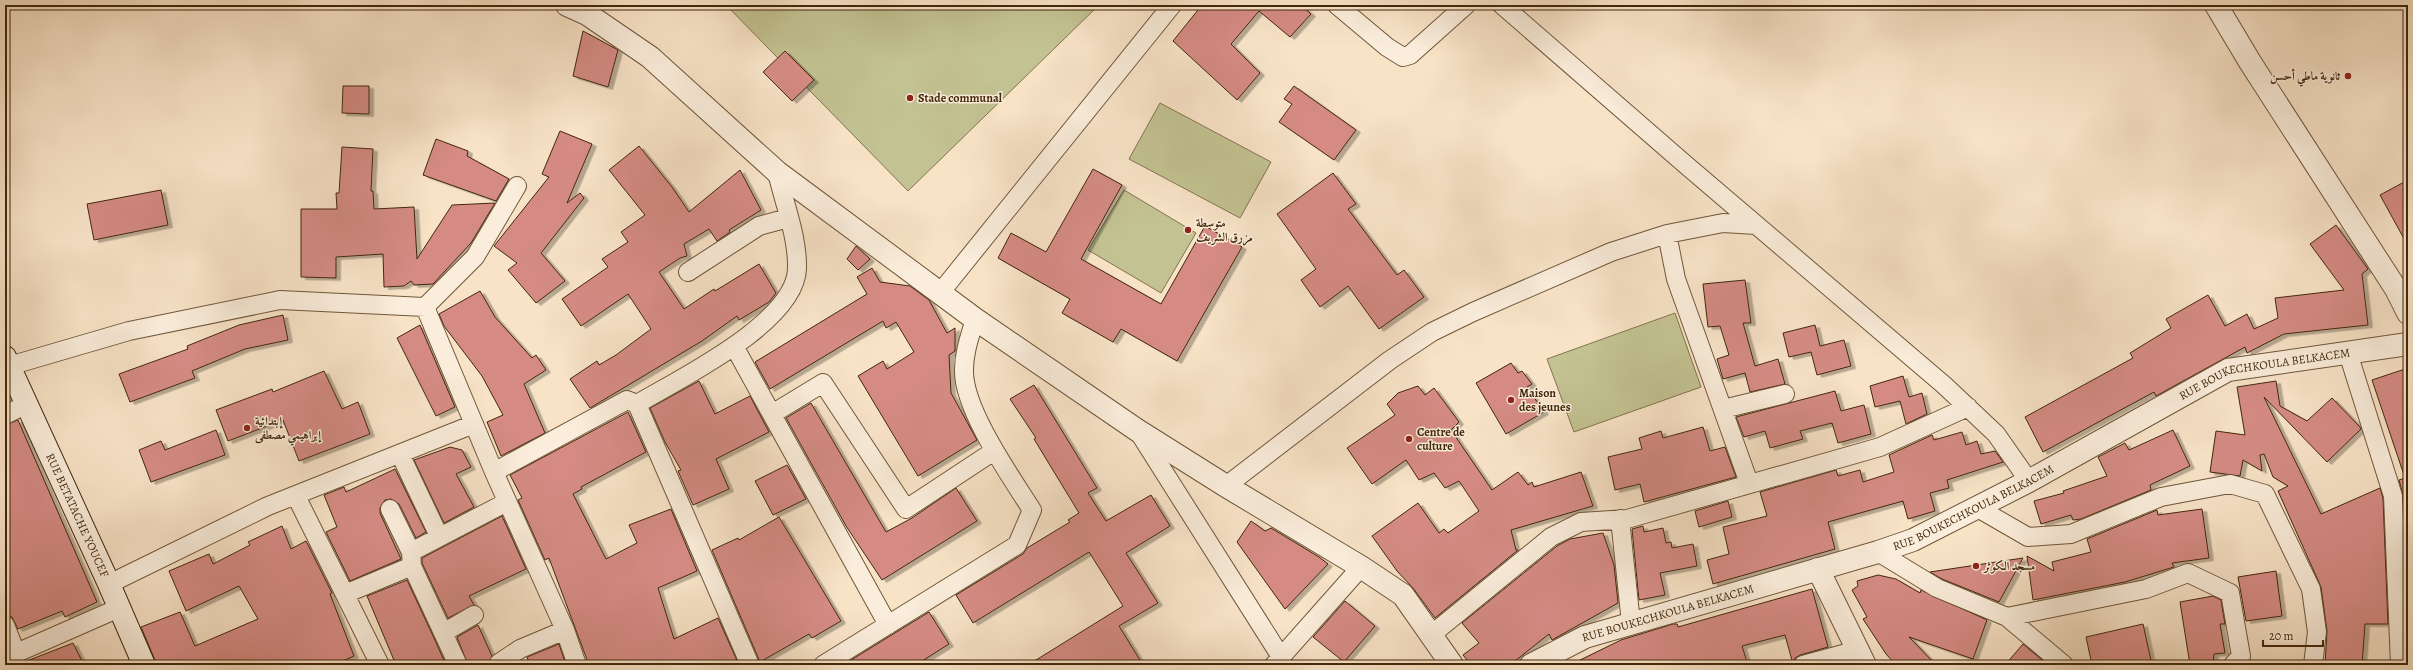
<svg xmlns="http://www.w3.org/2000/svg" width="2413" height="670" font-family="Alegreya,Amiri,serif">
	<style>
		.green { fill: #c3c292; stroke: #82744e }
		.building { fill: #d58b84; stroke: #42270a; filter: url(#shadow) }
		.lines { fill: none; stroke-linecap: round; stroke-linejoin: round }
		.minor-casing { stroke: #705639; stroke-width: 20 }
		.tertiary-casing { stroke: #705639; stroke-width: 24 }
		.secondary-casing { stroke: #42270a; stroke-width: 24 }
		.minor { stroke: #faeddb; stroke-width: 18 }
		.tertiary { stroke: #faeddb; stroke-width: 22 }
		.secondary { stroke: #faeddb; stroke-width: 22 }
		.poi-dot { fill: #8f2418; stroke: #faeddb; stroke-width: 1.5 }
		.labels { text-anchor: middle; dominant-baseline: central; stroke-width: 3; stroke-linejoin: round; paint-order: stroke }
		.poi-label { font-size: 12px; font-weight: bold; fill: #42270a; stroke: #faeddb; text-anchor: start }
		.street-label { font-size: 12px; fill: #42270a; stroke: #faeddb }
	</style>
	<defs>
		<filter id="shadow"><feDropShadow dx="4.5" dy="2.5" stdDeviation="0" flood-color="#0004"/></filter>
	</defs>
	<rect width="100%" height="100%" fill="#f8e3c7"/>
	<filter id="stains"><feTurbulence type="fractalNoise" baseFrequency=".005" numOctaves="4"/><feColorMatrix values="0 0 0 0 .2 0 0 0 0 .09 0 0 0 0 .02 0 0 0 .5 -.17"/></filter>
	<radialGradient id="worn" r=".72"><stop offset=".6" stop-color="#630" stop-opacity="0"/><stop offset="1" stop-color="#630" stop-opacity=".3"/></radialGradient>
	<path class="green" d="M726,5h373l-191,186z
		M1160,103l111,59 -31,56 -111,-59z
		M1124,190l72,43 -35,60 -73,-43z
		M1675,313l26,74 -127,45 -27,-73z"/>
	<path class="building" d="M1202,5h99l10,9 -21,23 -31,-26 -28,33 29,29 -23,27 -64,-59z
		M583,31l35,19 -10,37 -35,-11z
		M785,51l29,29 -22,21 -29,-29z
		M343,86h26v28l-27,-1z
		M1294,86l62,44 -22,30 -55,-38 13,-18 -8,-5z
		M560,131l32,13 -25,59 13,-10 4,5 -43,55 24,28 -29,22 -28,-33 9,-7 -23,-17 55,-69 -7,-3z
		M436,139l32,12 -1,5 42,23 -13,22 -73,-26z
		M639,146l33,41 17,25 51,-42 21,40 -32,20 1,2 -13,9 -8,-12 -25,15 3,12 -7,2 -21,14 25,37 30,-20 1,2 44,-27 17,29 -7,9 -30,18 -2,-4 -35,25 -112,67 -20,-29 27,-18 2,4 17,-10 35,-26 -23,-35 -47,32 -19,-27 46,-32 -6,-8 26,-17 -7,-10 24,-17 -36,-45z
		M342,147l31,2 -2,42h2l1,18 40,-2 3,52 35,-54 43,-2 -24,40 -38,41 -19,1 -3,-4 -7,5 -20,1 -1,-33 -47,3v21l-35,-1v-68h36l-1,-16h3z
		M1093,169l29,16 -41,74 80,45 44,-78 37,21 -65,114 -56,-32 -8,13 -51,-29 8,-14 -72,-41 13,-25 35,19z
		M1333,173l23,31 -8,5 49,66 7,-5 20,27 -45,32 -31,-43 -28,21 -19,-27 15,-11 -39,-55z
		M2408,180v66l-28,-51z
		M161,190l7,35 -74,15 -7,-36z
		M2336,225l32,44 -6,5 6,51 -84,9 -37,19 -2,-6 -89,49 -2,-4 -111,60 -18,-35 108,-59 -3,-5 41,-25 -5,-9 42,-24 17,31 22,-12 7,15 24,-11 -3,-20 69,-8 -34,-46z
		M856,246l14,13 -12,11 -11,-11z
		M872,268l8,14 30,4 19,14 18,33 8,-5v23l-6,4 2,38 26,47 -59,36 -60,-100 25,-15 4,8 27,-17 -18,-30 -10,6 -3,-7 -113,68 -15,-27 112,-68 -10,-17z
		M1745,280l6,43h-8l12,43 23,-7 7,25 -35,8 -5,-19 -22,6 -6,-20 12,-4 -9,-29 -12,1 -5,-43z
		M480,291l15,26 37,41 4,-3 10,15 -22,14 21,49 -44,23 -14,-34 16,-7 -21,-39 -38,-50 -5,-12z
		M283,315l5,25 -43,9 -53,22 3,7 -65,24 -11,-28 69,-25 -1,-3 52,-21z
		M420,325l35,82 -19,9 -39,-78z
		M1815,325l5,21 24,-6 7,26 -34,9 -6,-23 -22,5 -6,-24z
		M1511,363l7,10 4,-2 10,13 -5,3 17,25 -38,22 -30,-51z
		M2408,368v164h-3l-2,-37 -4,-15 6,-2 -33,-98z
		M324,371l18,38 16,-7 12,32 -71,27 -16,-41 -55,21 -12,-31 56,-21 1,3z
		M1903,376l6,21 13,-4 5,21 -21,10 -6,-23 -25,6 -5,-21z
		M699,381l16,33 35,-18 19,36 -53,27 13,30 -36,16 -15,-34 3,-1 -16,-28 -15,-34z
		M2276,381l4,25 27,15 25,-23 28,29 1,2 -34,33 -63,-65 57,117 59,-26 3,10 5,126h-23l-3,41h-37l2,-34 -6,-44 -43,-96 10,-5 -15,-9 -9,-23 -4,1 2,16 -19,-11 -3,16 -30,-4 6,-41 29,4 -8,-48z
		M1034,385l63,103 -9,5 18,28 45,-26 19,31 -44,27 32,50 -39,23 24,39h-115l95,-59 -34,-54 -116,71 -17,-28 67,-41 4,-6 43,-26 -2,-2 11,-7 -45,-74 2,-1 -26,-39z
		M1418,386l7,9 9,-7 25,34 -8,8 41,60 26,-18 10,13 4,-3 2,5 47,-15 12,34 -82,24 5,20h2l-83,68 -22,-30 -16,-17 -25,-35 46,-33 21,30 5,-4 4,4 31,-22 -20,-30 -14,7 -11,-15 -15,7 -13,-20 -34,24 -25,-36 48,-33 -8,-11 11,-11z
		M1835,391l6,20 23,-6 7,29 -33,9 -6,-20 -32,8 3,8 -33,9 -5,-17 -21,6 -8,-20z
		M811,403l75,129 26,-14 44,-30 21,33 -95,59 -36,-54 -60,-108z
		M628,412l18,40 -65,35 1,2 -9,5 33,65 31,-16 -8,-18 42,-16 26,62 -39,17 16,51 44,-21 21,47h-150l-40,-107 -4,2 -27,-60 4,-2 -12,-23z
		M18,420l79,182 -32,15 -3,-6 -44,18 -6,-12 -7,-2v-190z
		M1703,427l7,24 15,-4 11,30 -92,25 -4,-18 -25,6 -7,-33 34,-8 -3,-11 22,-7 2,7z
		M216,430l9,25 -74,27 -12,-32 22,-9 4,9z
		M2173,430l17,36 -40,19 1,5 -70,29 -8,1 -2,-5 -30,9 -7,-23 30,-8 -1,-2 44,-15 -9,-19 27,-14 4,7z
		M1962,432l4,13 11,-4 4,13 14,-3 8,11 -56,18 2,8 -19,5 5,18 -27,8 -5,-18 -75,21 7,27 -122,35 -6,-24 22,-6 -6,-27 44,-11 -7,-24 76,-22 2,6 22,-6 3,12 31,-10 -5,-17 43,-20 2,5z
		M450,447l12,3 9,17 -15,7 18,33 -30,16 -30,-63z
		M787,465l19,34 -33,16 -18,-34z
		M395,469l31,63 -10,6 -17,-34 -8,-5 -6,1 -5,8v5l21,46 -51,22 -24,-49 11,-5 -13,-32 20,-8 2,5z
		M1728,501l4,16 -33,10 -4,-16z
		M2202,509l7,49 -37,5 2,4 -49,15 -92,18 -6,-44 27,15 -2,-9 39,-10 -4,-13 70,-29 1,5z
		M502,516l24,53 -57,27 5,9 -26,13 -26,-55v-5z
		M779,517l62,104 -29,17 -3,-4 -49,28 -48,-112 26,-12 1,2z
		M1251,521l14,10 6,-3 48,29 9,7 -43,45 -48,-67z
		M282,526l9,23 15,-8 26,52 -2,1 24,62 -20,9h-177l-16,-38 39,-15 15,34 63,-27 -19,-33 -53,25 -17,-40 40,-17 4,10 37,-19 -2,-3z
		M1643,526l1,6 19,-4 3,15 5,-1 1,6 21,-4 4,22 -37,7 5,22 -26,5 -7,-71z
		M1603,533l11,32 4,38 -66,37 -3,-6 -39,31h-39l-8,-10 16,-12 -17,-20 95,-77 13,-7z
		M2023,558l-24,44 -57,-23 -12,-7z
		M2276,571l6,45 -36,5 -8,-44z
		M1878,575l18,4 24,14 1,-3 66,30 -14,39 -64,-22 27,28h-40l-10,-11 -23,-35 4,-2 -15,-27 6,-4 -1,-5z
		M407,580l27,58 12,27h-50l-29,-69z
		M1812,589l16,58 -28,8 -5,3 -2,6 -8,-29 -43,11 6,19h-178l51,-25 52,-16h4l1,3z
		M2213,596l8,4 4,24h-5l5,29 -11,1 -1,11h-23l-10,-63z
		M1345,601l30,25 -31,36 -31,-25z
		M929,612l20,32 -33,21h-73z
		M2143,624l9,41h-60l-6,-28z
		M478,625l14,31 -3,9h-21l-11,-28z
		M73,643l11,22h-65v-1z
		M559,644l6,18 -9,3h-26l-3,-8z
		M2023,644l25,21h-43z"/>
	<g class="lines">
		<defs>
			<path id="minor" d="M1337,5l50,42 16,10 7,-2 56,-50
				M1502,5l184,160 258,220 52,49 33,47
				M1667,234l9,45 73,204
				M688,272l71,-46 29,-8
				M940,293l232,-288
				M425,307l50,-50 42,-71
				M734,346l154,279
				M2348,353l45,143 7,169
				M9,366l120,-35 151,-31 145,7 69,165 71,158 12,35
				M1723,409l62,-15
				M772,414l51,-31 83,126 88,-58
				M5,415l22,-11
				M1138,431l143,226
				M400,454l39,82
				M494,472l133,-72 10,4
				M1226,486l164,-126 42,-28 41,-20 138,-60 56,-18 56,-11 33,2
				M296,496l84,169
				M1976,507l52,30 43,-3 90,-37 69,-13 35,10 46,95 6,43 -4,33
				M390,509l21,43
				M1620,519l11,104
				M1878,552l59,36 70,29 139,-28 42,-16 42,20 11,63 -8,9
				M412,566l-1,-14 96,-50
				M109,584l159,-78 206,-82
				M345,594l67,-28 46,99
				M2007,617l57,48
				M5,625l11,28
				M443,633l31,-18
				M1431,635l120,-98 30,-15 46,-3 253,-72 88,-40
				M5,658l114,-50
				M500,665l-1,-2 21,-14 45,-19
				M750,665l-113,-261c42,-25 158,-81 160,-135 1,-32 -13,-66 -20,-97
				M823,665l194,-120 15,-35c-21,-33 -69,-101 -68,-140 0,-18 6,-34 11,-51
				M1274,665l87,-98
				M1803,665l55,-15"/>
			<g id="tertiary">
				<path d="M567,5l20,9 63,43 127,115 198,147 162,111 89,56 135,81 42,28 49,70"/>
				<path d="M2216,5l34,57 146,227 12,24"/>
				<path d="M1818,569l47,96"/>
				<path id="s1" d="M1531,665l54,-28 293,-85 35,-12 116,-59 199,-111 180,-26"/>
			</g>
			<g id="secondary">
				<path id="s2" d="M5,357l104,227 35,81"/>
			</g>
		</defs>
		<use href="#minor" class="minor-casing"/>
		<use href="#tertiary" class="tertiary-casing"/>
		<use href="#secondary" class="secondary-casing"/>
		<use href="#minor" class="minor"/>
		<use href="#tertiary" class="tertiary"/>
		<use href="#secondary" class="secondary"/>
	</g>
	<g class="poi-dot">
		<circle cx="2348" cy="76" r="4"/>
		<circle cx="910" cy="98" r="4"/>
		<circle cx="1188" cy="230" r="4"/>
		<circle cx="1511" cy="400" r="4"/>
		<circle cx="247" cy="428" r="4"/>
		<circle cx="1409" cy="439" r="4"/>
		<circle cx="1976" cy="566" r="4"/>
	</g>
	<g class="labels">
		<g class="poi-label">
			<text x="2340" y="76" text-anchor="end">ثانوية ماطي أحسن</text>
			<text x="918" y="98">Stade communal</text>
			<text x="1196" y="223">متوسطة<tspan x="1196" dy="14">مزرق الشريف</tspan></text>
			<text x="1519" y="393">Maison<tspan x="1519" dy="14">des jeunes</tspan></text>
			<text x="255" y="421">إبتدائية<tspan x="255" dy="14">إبراهيمي مصطفى</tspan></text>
			<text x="1417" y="432">Centre de<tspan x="1417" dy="14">culture</tspan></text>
			<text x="1984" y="566">مسجد الكوثر</text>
		</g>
		<g class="street-label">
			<text stroke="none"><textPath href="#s1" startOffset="795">RUE BOUKECHKOULA BELKACEM</textPath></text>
			<text stroke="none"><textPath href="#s1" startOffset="471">RUE BOUKECHKOULA BELKACEM</textPath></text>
			<text stroke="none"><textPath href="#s2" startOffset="174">RUE BETATACHE YOUCEF</textPath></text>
			<text stroke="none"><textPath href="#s1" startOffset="147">RUE BOUKECHKOULA BELKACEM</textPath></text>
		</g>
	</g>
	<rect width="2413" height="670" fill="none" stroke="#f8e3c7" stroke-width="20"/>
	<rect x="6" y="6" width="2401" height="658" fill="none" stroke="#42270a" stroke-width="2"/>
	<rect x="10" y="10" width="2393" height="650" fill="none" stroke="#42270a"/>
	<path d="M2263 640v6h60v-6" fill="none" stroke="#42270a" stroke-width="2"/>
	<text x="2269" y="640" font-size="12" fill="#42270a" stroke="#faeddb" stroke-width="3" paint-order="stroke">20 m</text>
	<rect width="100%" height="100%" filter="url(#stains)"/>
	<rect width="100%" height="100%" fill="url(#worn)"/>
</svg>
